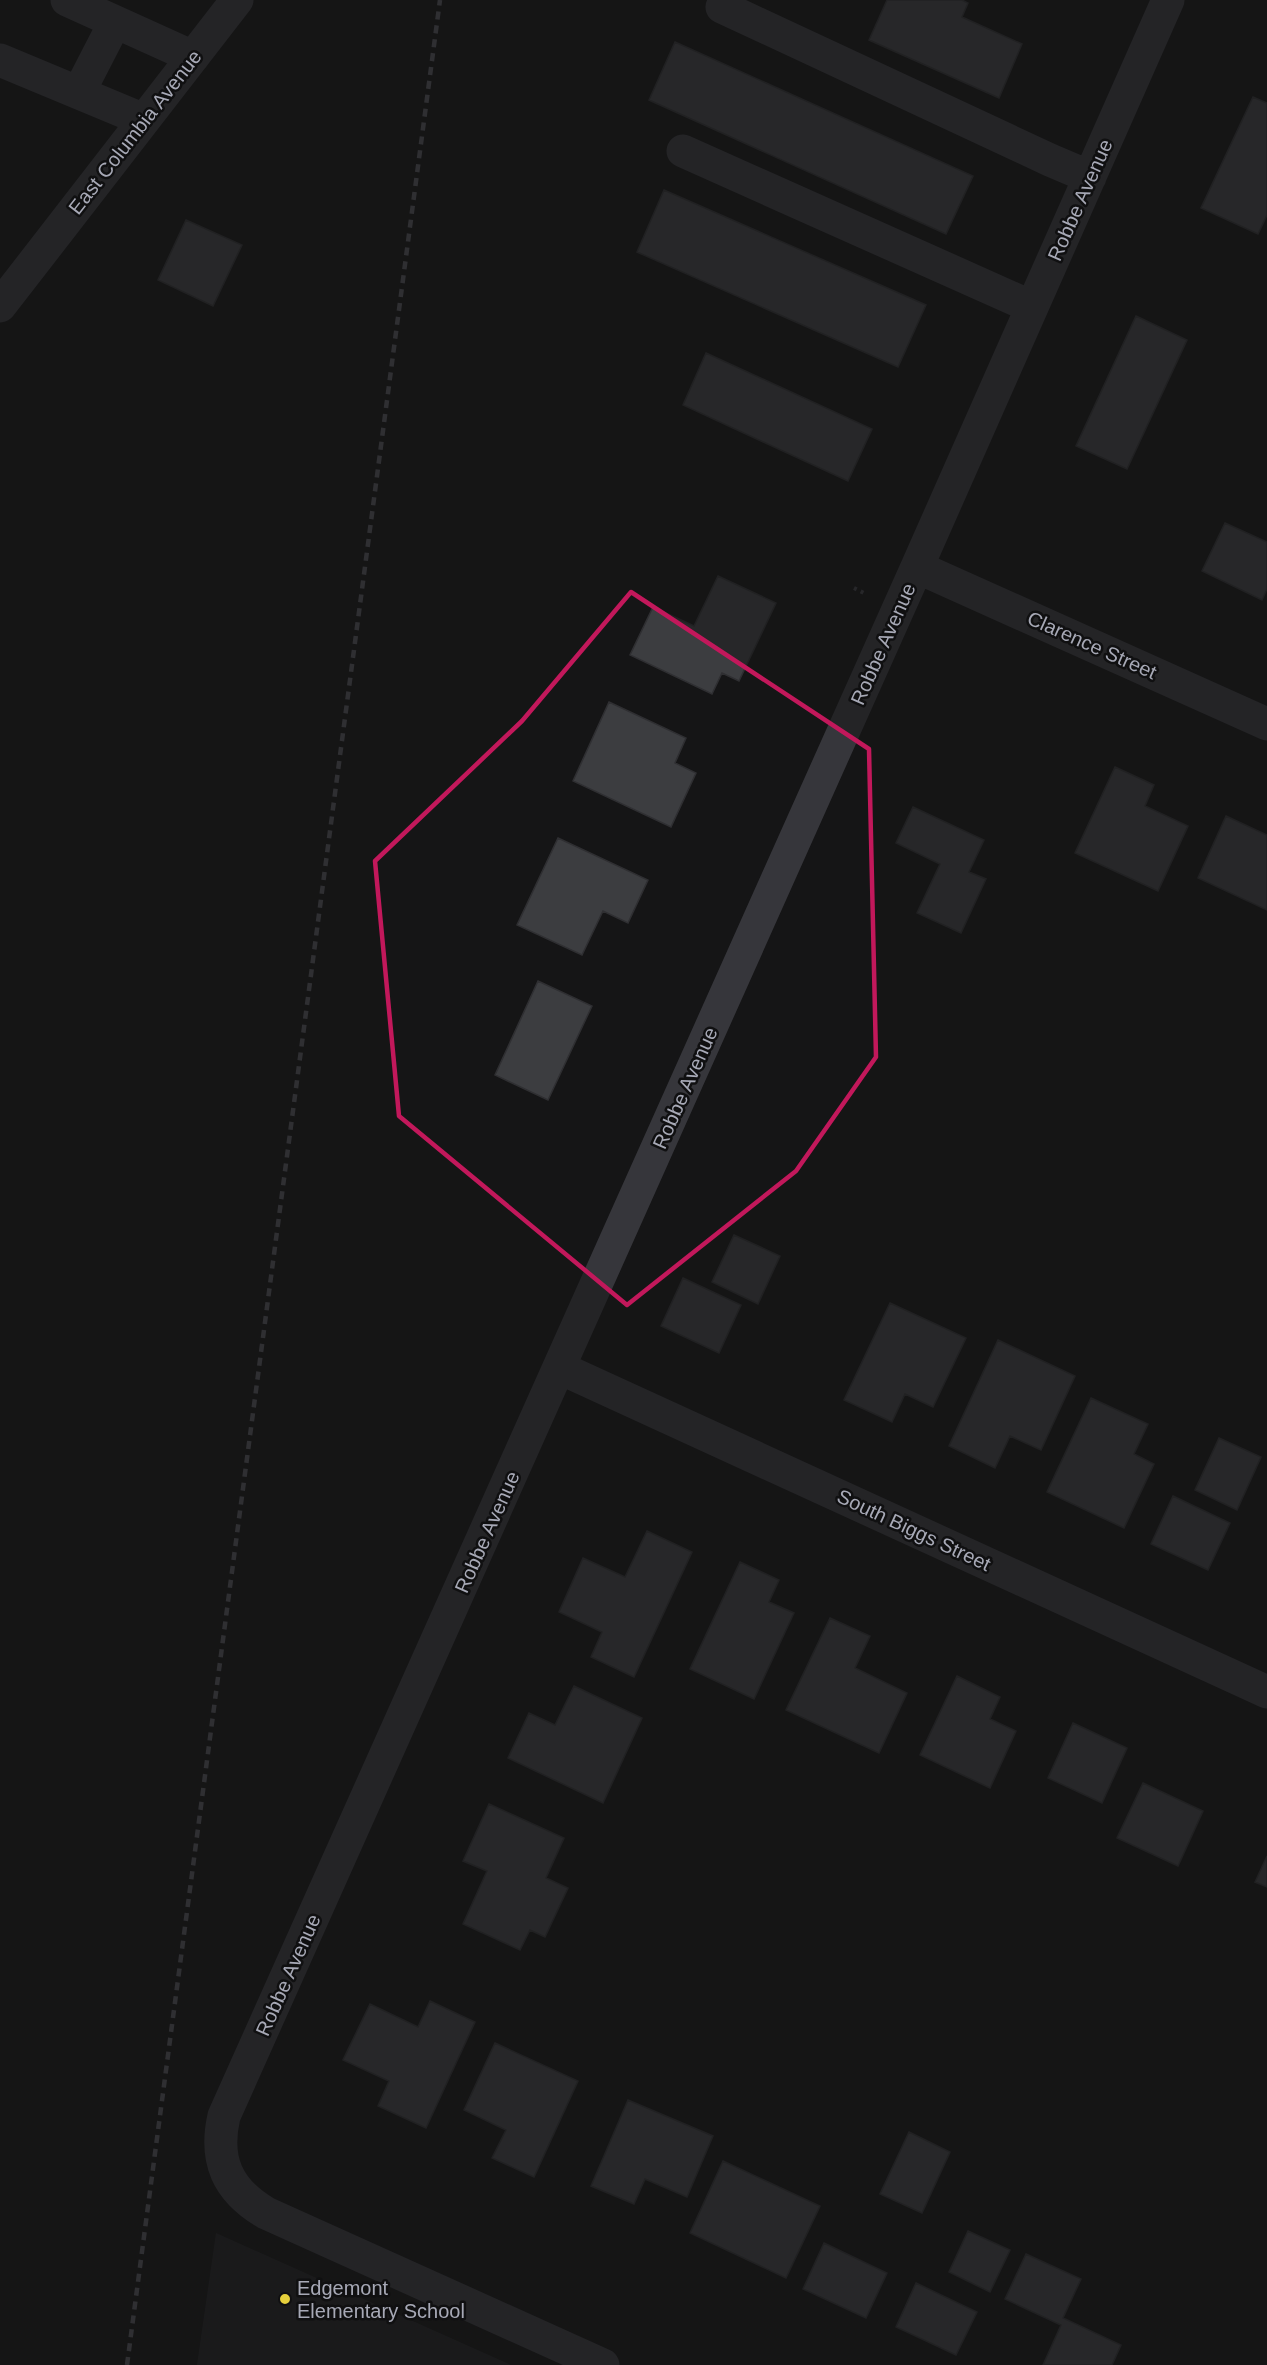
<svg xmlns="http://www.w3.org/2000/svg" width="1267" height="2365" font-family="Helvetica,sans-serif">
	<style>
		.built { fill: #212123 }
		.building { fill: #3c3d40; stroke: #2f2f32; stroke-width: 1.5 }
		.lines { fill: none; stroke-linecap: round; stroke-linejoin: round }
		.path { stroke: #3c3c42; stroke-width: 4; stroke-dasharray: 3 4.5; stroke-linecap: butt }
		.minor { stroke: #36363b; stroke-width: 33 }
		.rail { stroke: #4f4f56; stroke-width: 4.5; stroke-dasharray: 8 6; stroke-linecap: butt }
		.marked { fill: none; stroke: #c2185b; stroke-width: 4.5; stroke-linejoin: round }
		.poi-dot { fill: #e6d03c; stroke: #101011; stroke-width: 2 }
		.labels { text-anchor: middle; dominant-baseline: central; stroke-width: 5; stroke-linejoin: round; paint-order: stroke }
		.street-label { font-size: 20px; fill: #a7a9b6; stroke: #101011 }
		.poi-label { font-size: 20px; fill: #a7a9b6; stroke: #101011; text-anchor: start }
	</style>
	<rect width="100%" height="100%" fill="#151516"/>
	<path class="built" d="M216,2233l295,132h-314z"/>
	<path class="building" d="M887,0h75l6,3 -6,14 60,27 -23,54 -130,-58z
		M675,42l298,134 -27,58 -297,-134z
		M1253,97l14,6v112l-9,19 -57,-26z
		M664,190l262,115 -28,62 -261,-115z
		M186,220l56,25 -29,61 -55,-26z
		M1136,316l51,24 -60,129 -51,-23z
		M706,353l166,76 -24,52 -165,-76z
		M1225,523l42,19v47l-5,11 -60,-29z
		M718,576l58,27 -37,78 -17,-8 -10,21 -82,-39 23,-48 41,19z
		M609,702l77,36 -11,25 21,10 -25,54 -98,-46z
		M1115,767l39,18 -9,21 43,20 -30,65 -83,-38z
		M913,807l71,33 -15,32 17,7 -25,54 -44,-20 23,-49 -44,-21z
		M1226,816l41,19v75l-69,-32z
		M558,838l90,42 -20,43 -25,-12 -21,44 -65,-30z
		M538,981l54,25 -44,94 -53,-25z
		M734,1235l46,21 -22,48 -46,-22z
		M683,1278l58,27 -22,48 -58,-27z
		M890,1303l76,35 -33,69 -28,-13 -13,28 -48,-22z
		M998,1340l77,36 -34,74 -31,-14 -15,32 -46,-22z
		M1091,1398l57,26 -14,30 20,10 -30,64 -77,-36z
		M1219,1438l42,19 -24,53 -42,-20z
		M1173,1496l57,27 -22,47 -57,-26z
		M647,1531l45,21 -58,125 -43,-20 11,-25 -43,-20 24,-54 42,19z
		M740,1562l39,18 -10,22 25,11 -40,86 -64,-30z
		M830,1618l40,18 -15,32 52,25 -28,60 -93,-43z
		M957,1676l43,21 -10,22 26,12 -26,57 -70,-33z
		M574,1686l68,32 -39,85 -95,-45 21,-45 26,12z
		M1073,1723l54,25 -25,55 -54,-25z
		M1143,1783l60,28 -25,55 -61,-28z
		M489,1804l75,34 -18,40 22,10 -23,49 -15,-7 -10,20 -57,-26 24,-53 -24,-10z
		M1267,1856v31l-12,-5z
		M430,2001l45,21 -49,106 -48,-22 11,-25 -46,-21 27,-56 48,23z
		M495,2043l83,38 -44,96 -42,-19 14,-28 -42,-20z
		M628,2100l85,36 -26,61 -42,-18 -11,25 -43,-18z
		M909,2132l41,20 -28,61 -42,-19z
		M723,2161l97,45 -34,72 -96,-45z
		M968,2231l42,19 -20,42 -41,-20z
		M824,2243l63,30 -21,45 -63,-29z
		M1026,2254l55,25 -18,39 58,27 -9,20h-69l18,-40 -56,-26z
		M916,2283l61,29 -21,43 -60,-28z"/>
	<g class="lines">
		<path class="path" d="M854,588l10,5"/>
		<path class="minor" d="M67,0l126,57
			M722,7l328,153 40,17
			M0,60l144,60
			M79,92l36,-70
			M683,151l349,156
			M0,306l237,-306
			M917,567l350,157
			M560,1368l707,324
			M603,2365l-337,-152c-39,-23 -52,-53 -42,-97l693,-1549 251,-567"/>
		<path class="rail" d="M127,2365l313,-2365"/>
	</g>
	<path d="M0 0H1267V2365H0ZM631,592l238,157 7,308 -80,114 -169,134 -228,-189 -24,-255 147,-140z" fill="#151516" fill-opacity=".55" fill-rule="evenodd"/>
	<path class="marked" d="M631,592l238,157 7,308 -80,114 -169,134 -228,-189 -24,-255 147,-140z"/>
	<circle class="poi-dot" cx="285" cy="2299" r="6"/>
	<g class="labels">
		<g class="street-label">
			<text transform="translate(135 132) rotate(-52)">East Columbia Avenue</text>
			<text transform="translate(1080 200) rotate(-66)">Robbe Avenue</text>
			<text transform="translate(883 644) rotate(-66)">Robbe Avenue</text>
			<text transform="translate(1092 645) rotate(24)">Clarence Street</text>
			<text transform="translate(685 1088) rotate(-66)">Robbe Avenue</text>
			<text transform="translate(914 1530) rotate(25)">South Biggs Street</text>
			<text transform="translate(487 1532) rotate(-66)">Robbe Avenue</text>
			<text transform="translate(288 1975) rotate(-66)">Robbe Avenue</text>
		</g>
		<g class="poi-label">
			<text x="297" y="2288">Edgemont<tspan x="297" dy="23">Elementary School</tspan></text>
		</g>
	</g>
</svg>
